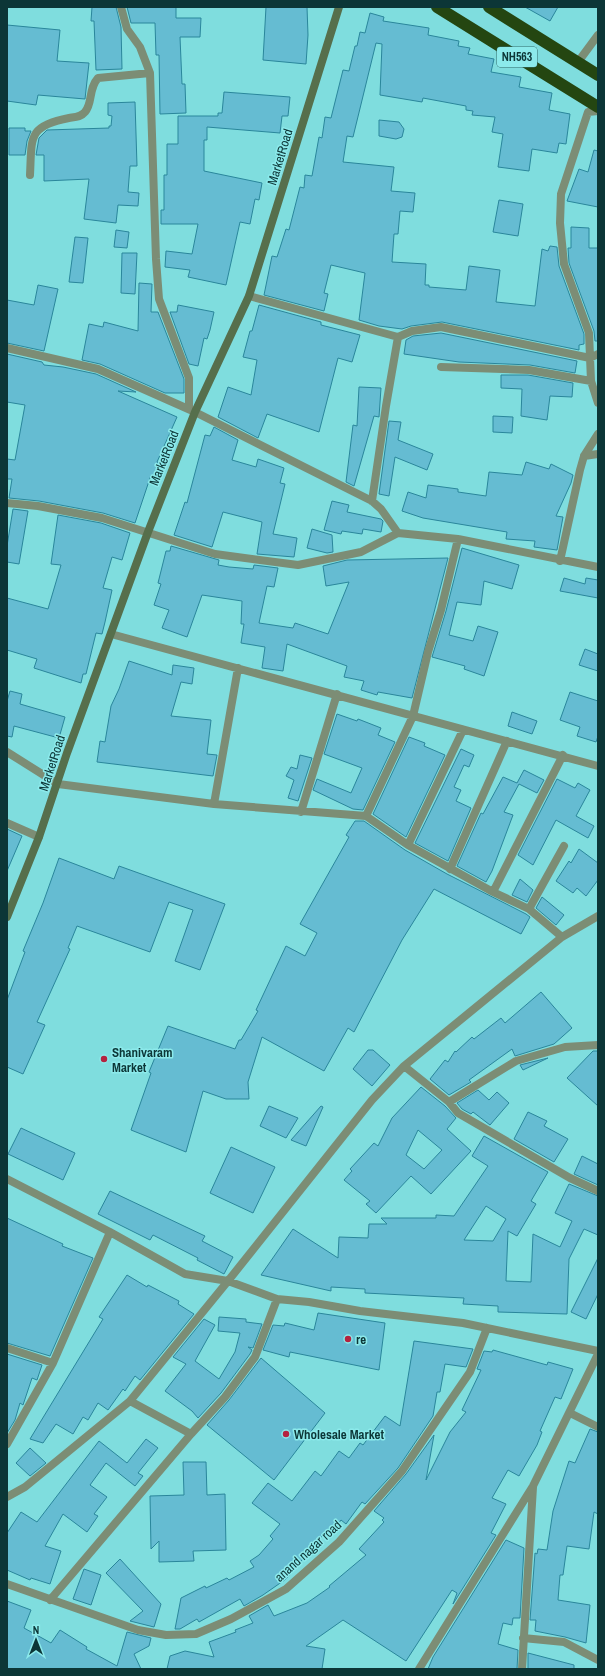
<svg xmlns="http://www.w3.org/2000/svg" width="605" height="1676" font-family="'Archivo Narrow',sans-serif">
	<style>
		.building { fill: #65bcd2; stroke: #2a869b; fill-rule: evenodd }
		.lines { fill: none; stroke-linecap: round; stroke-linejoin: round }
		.street { stroke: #7c8d75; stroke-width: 8 }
		.secondary { stroke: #566f4c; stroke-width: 8 }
		.highway { stroke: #244611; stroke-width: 12 }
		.poi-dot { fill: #b4223f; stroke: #8ceaeb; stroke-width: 1.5 }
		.labels { text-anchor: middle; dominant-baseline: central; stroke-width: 3; stroke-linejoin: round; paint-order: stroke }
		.shield { fill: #8ceaeb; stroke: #326c6d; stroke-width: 1 }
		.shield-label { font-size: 12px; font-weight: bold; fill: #0c3637 }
		.street-label { font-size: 13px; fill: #0c3637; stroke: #8ceaeb }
		.poi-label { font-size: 13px; font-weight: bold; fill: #0c3637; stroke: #8ceaeb; text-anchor: start }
	</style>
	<rect width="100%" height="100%" fill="#7fddde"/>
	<path class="building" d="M92,7h24l5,20 1,42 -26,1 -2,-49h-3z
		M127,7h49v11h25l-1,19h-20l2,47h3l1,29 -26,1 -1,-59h-3l-1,-32h-24z
		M266,7h41l1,28 -2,29 -43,-4z
		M525,7h33l-8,14z
		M370,13l14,4 -1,4 46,7 -1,7 31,6 -1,5 12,2 -2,6 26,5 -3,13 30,5 -2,10 33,6 -3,17 21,4 -4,30 -7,-1 -2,10 -25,-4 -3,22 -31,-4 5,-33 -11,-2 3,-15 -23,-2 1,-4 -7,-1v-4l-43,-8 -1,4 -42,-7 2,-51 -6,-1 -23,94 -6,-1 -4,26 51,5 -3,24 24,2 -2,19 -13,-1 -2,23h-4l-2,28 34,2 -1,21h4v2l37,3 3,-24 31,4 -4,32 39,4 7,-57 6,2 2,-5 7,1 2,19 25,68v10l-5,1v5l-137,-28 -31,4 -9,3 -23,-3 -20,-6 6,-47 -34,-8 -7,28 4,1 -4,17 -60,-16 8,-39 5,1 9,-28 3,1 11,-43 4,1 1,-13 7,1 7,-39 3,1 3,-21 6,1 12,-48 6,1 6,-25h2l3,-14 5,1z
		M7,25l53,5 -3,31 32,2 -4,36 -47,-4 -2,10 -29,-4z
		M224,92l66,5 -2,19h-6l-2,17 -73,-6v13h-3v31l58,12 -3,17 -4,-1 -5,25 -10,-2 -14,63 -38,-8 2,-7 -25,-3 1,-16 26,3 6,-30h-37v-14h3v-35h3v-31h11v-28h40v-3h4z
		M135,102l2,64h-7l-2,26 11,1 -1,13 -20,-1 -2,18 -32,-4 5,-40 -45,2v-26h-8l3,-17 8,-8 62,-2v-2h2l1,-10 -4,-1v-12z
		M379,120l20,2 5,7 -2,8 -6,2 -17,-3z
		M9,128h16v3h6l-4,10 -2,14h-16z
		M594,150l4,1v56l-31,-6 12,-32 9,3z
		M499,200l24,4 -5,32 -25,-4z
		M571,227l18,1v20h9v93h-3l-1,-10 -25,-68 -1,-15h3z
		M116,230l13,2 -2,16 -13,-1z
		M75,237l13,1 -5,45 -14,-1z
		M122,253h15l-2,41 -14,-1z
		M139,283l13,1 -1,28h7l26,67v14h-19l-65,-29 -18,-4 7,-36 14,3 1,-5 34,9z
		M38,285l20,4 -14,62 -37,-8v-43l27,5z
		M178,305l36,7 -4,18 -3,9 -3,-1 -6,28 -9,-2 -19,-52h7z
		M259,305l62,17v3l39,10 -8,27 -14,-4 -19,74 -52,-18 -9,24 -40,-21 10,-30 23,8 6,-35 -14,-3 7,-26h2z
		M441,333l136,28 -2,12 -45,-8 -71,-3 -55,-8 2,-14 7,-4z
		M7,354l35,8 2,3 19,2 33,7 40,18 -18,-1 59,26 -20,45 2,1 -4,13 -4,-1 -16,48 -32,-10 -64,-12 -30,-3 3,-19h-5v-20l8,1 10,-55 -18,-3z
		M501,375h27l45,8 -1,14 -22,-1 -3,24 -26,-4 1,-27 -21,-1z
		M359,387l22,1 -2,29 -5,-1 -20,70 -8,-4 7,-57 4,1z
		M493,416l20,1 -1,16 -19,-1z
		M389,421l12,1 -3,18 35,14 -6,16 -32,-13 -6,39 -10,-2z
		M214,427l24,13 -6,20 24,7 2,-8 26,9 -4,15 5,1 -12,50 24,4 -3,19 -37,-3 5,-32 -39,-10 -11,35 -38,-12 11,-33 2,1 18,-68 5,1z
		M526,462l23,7 2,-5 22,11 -2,8 -15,33 7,1 -6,33 -23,-3 1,-6 -29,-2 1,-7 -84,-14 -21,-7 6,-19 18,6 2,-13 30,4v3l28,4 3,-24 33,3z
		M332,501l17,4 -2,7 34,7 2,2 -2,11 -18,-3 -1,5 -20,-3 -1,3 -17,-4z
		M13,509l15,2 -9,53 -12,-2v-16z
		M58,515l43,8 29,10 -8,27 -10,-3 -9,31 9,2 -7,32 -3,12 -6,-1 -10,41h-3l-2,9 -47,-15 3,-9 -30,-9v-52l41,11 13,-44 -10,-1z
		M312,529l20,6 1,17 -6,1 -20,-5z
		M171,546l48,14 -1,5 11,2 24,2 1,-4 24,3 -4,19 -7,-1 -8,37 34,5 2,-5 33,11 21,-52 -23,4 -3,-20 24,-6 101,-2 -36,140 -34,-6 -1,3 -16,-5 3,-9 -20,-4 3,-11 -60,-22 -4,27 -21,-3 3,-21 -24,-4 3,-19h-3l1,-23 -40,-6 -15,42 -25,-9 7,-18 -15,-5 7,-21 -3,-1 8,-32h4z
		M462,548l57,17 -7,24 -28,-8 -3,24 -24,-3 -8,33 24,6 5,-15 20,6 -14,44 -20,-7 1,-3 -33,-9 14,-46z
		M564,578l21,6 1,-6 12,2v18l-38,-7z
		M585,649l13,5v17l-19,-6z
		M129,661l43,14 1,-10 21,3 -2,16 -11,-2 -10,34 40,4 -4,34 10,1 -4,21 -116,-14 3,-21 5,1 6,-36 8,-17z
		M10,691l12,3 -2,10 45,13 -6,21 -45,-12 -2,11 -5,-1v-35z
		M570,692l28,9v35l-2,6 -19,-6 3,-9 -20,-7z
		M512,712l25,9 -5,13 -24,-8z
		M337,714l20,7 1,-2 23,9 -3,7 17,7 -32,68 -10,-1 -40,-19 4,-11 34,14 11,-25 -38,-14z
		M409,737l16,6 -1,3 21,9 -39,82 -33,-23z
		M461,749l13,6 -5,12 -5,-2 -10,22 7,3 -5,11 15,7 -23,53 -33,-18z
		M300,755l12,3 -14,43 -10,-3 6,-18 -8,-4 5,-9 6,2z
		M524,770l20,10 -7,13 -18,-9 -15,28 9,3 -21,56 -6,11 -29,-16 24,-53 2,1 20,-37 14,6z
		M557,779l18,9 3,-5 12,7 -14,26 18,10 -6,12 -32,-18 -23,45 -15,-10z
		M355,821h9l41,29 42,24 79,40 4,3 -9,17 -87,-45 -32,51 -48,92 -6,-4 -24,43 -62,-34 -14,45 1,17h-23l-23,-8 -17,61 -55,-22 20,-57 -2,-1 19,-46 67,23 4,-9h2l17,-29 -2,-1 30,-64 19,10 12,-23 -17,-9 49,-87 -3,-2z
		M7,829l15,7 -15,35z
		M579,849l19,14v17l-12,16 -9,-8 -4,5 -17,-12 13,-20 2,2z
		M59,858l55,21 5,-13 106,38 -25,66 -25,-9 18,-51 -24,-8 -19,50 -73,-26 -9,22 2,1 -33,73 8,3 -22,49 -16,-7v-67l18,-48 -2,-1 20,-48z
		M520,879l13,11 -6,12 -15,-7z
		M542,897l22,18 -8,10 -20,-17z
		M541,992l31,36 -18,16 -39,12 -3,-7 -43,31 2,2 -22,13 -19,-16 15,-19 3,2 7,-11 1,1 16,-15 2,2 27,-21 4,5z
		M368,1050h5l17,15 -18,21 -19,-17z
		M593,1051h5v55l-31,-28z
		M548,1058l-25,12 -3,-5z
		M421,1087l24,19 11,12 -9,11 24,22 -40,43 -20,-18 -35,37 -10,-9 4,-3 -26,-21 8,-9 -2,-2 24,-26 4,3 14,-28zM418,1130l24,20 -18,19 -18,-14z
		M478,1090l11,10 8,-8 12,11 -19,22 -17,-13 -2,2 -9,-5 -5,-6z
		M269,1106l29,12 -12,20 -26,-12z
		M321,1106l2,1 -17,39 -15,-6z
		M528,1112l19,9 -3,5 24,13 -14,23 -40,-23z
		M21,1128l54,25 -12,27 -55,-26z
		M484,1136l64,36 -17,29 5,3 -19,32 -9,-5 -2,50 25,1 2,-48 27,13 12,-26 -17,-8 14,-29 29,12v39l-14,-6 -15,30 -2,55 -69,-2v-6l-35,-2 1,-6 -99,-5v-4l-34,-2v4l-70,-16 32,-46 45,29 1,-21 29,1 1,-14h18l-6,-6h55v-3l18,1 34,-50 -16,-10zM486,1206l20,13 -13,22 -29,-1z
		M231,1147l44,20 -22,46 -43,-20z
		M582,1156l16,8v21l-24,-11z
		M110,1191l95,45 -3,5 31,16 -9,17 -27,-14 1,-2 -45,-23 -3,5 -52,-26z
		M7,1218l56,26 -1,2 31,12 -43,98 -43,-13z
		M598,1258v36l-12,25 -15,-7z
		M127,1275l20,12 1,-2 31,16 -1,3 16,10 -54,66 -5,-4 -10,15 -2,-2 -15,21 -10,-7 -10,17 -5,-3 -10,17 -17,-10 -13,19 -13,-4 73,-120 -4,-2z
		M318,1313l67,10 -6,47 -89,-18 -1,5 -26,-7 10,-25 11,1 1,-3 29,7z
		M219,1317l27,2v3l16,2 -9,24 -5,-1 4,3 -2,4 -29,39 -23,25 -6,-7 -27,-20 21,-27 -13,-7 31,-38 11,6 -20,36 24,18 16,-27 5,-19 -22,-2z
		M414,1341l59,8 -7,18 -21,-3 -5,28h-3l-4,24 -35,52 -33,36 -3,-2 -16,22 -5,-4 -9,12 -4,-3 -42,50 -23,16 -19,11 -4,-7 -41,23 -2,-3 -17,10h-5l6,-31 24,-12 1,2 21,-10 2,2 25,-13 -4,-6 9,-6 14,-16 -3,-3 10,-12 -28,-21 16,-20 24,18 23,-30 6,5 18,-25 10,7 11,-15 3,2 22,-29 15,10z
		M493,1350l54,15 1,-3 25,7 -12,30 -6,-2 -15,34 2,1 -5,13 -18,31 -11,-6 -16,28 14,6 -15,29 5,2 -43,69 4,-11 -5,-3 -46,71 -63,-41 -37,26 19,3 -3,20h-155l3,-13 15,-5 29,6 -5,-15 27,-10 -1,-2 18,-7 -4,-7 19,-11 6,11 33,-13 23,-16 -1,-1 37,-31 -7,-6 25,-27 -2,-2 2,-2 -10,-7 32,-37 28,-39 -8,45 24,-48 16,-20 -4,-2 19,-40 -4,-1 7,-18 8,1z
		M7,1354l35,11 -5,15 -5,-2 -9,27 -3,-2 -5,17 -8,13z
		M261,1358l64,55 -51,67 -67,-55 22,-25z
		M590,1429l8,3v82l-4,-2 -5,37 -22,-3 -4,29h-3l-2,25 32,5 -4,38 -21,-6 -30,-6 1,-11h-6l5,-67 2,1 1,-5 9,1 6,-39 16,-50 6,2z
		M146,1439l12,9 -20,25 5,3 -8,10 -29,-23 -16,22 17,12 -13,17 4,2 -11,16 -24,-18 -18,32 16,5 -11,33 -19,-6 -1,2 -23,-10v-37l14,-21 16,10 62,-81 28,22z
		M30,1448l16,15 -16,13 -14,-13z
		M183,1462h23l1,33 18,-1 1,56 -33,1 1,10 -35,1v-21l-8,8 -1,-53 34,-1z
		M506,1540l18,8 -4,70h-7l-1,7 -9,-2 -5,21 20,6 -1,19h-89l5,-12z
		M120,1559l41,45 -7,23 -24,-6 13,-10 -37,-38z
		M84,1569l17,6 -10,30 -18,-6z
		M7,1601l24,9 -7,18 27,15 9,-13 27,17 -1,2 31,17 10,-34 24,6 -2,8 -15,8 7,15h-134z
		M528,1653l46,12v4h-46z"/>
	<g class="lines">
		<path class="street" d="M121,7l6,22 13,18 10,26 6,186 3,40 30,79v31
			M578,62l20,-27
			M598,111l-10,1 -27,82 -1,29 4,41 25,69 2,48 7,22
			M30,175c2,-37 -3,-49 39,-57 6,-1 12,-1 16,-6 8,-9 3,-23 13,-34l52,-5
			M249,296l149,41 14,-6 29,-4 149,31 8,-4
			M7,348l91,21 97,43 177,89 9,8 17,24 60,6 140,28
			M441,367l88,3 62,11
			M584,456l14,-2
			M372,501l14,-95 12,-69
			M7,503l31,3 64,12 113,36 83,11 63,-13 37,-19
			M560,561l20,-91 4,-14 14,-22
			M111,634l487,132
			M7,752l51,32 156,20 152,12 47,-100 15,-64 13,-42 17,-71
			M214,804l24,-136
			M301,812l36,-118
			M366,816l42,29 85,47 36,17 33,28
			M7,823l32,14
			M408,845l55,-115
			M450,869l57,-128
			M493,892l70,-137
			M529,909l35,-63
			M404,1066l45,36 9,11 112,65 28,13
			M449,1102l67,-41 49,-14 33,-2
			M7,1179l103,53 75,42 43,7 49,18 32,3 51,9 103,12 135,28
			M7,1348l46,15
			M130,1401l61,33 34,-37 30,-40 22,-58
			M570,1413l28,14
			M7,1444l46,-81 57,-131
			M7,1497l18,-10 105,-86 98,-120 144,-181 32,-34 158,-129 36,-21
			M7,1584l131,46 28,5 30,-1 35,-15 55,-30 53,-47 63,-71 68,-99 17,-44
			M50,1600l141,-166
			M523,1638l41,4 34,18
			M419,1669l114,-183 65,-132
			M522,1669l11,-182"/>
		<path class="secondary" d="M7,917l32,-80 28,-84 81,-221 47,-120 54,-116 90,-289"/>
		<path class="highway" d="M437,7l161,100
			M489,7l109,68"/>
	</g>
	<g class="poi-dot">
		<circle cx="104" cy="1059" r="4"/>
		<circle cx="348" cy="1339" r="4"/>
		<circle cx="286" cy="1434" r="4"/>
	</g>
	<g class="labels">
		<rect class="shield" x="497" y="47" width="40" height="20" rx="3"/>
		<g class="shield-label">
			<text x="517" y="57">NH563</text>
		</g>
		<g class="street-label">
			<text transform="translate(280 157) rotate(-73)">MarketRoad</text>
			<text transform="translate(164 458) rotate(-68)">MarketRoad</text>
			<text transform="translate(52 763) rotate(-72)">MarketRoad</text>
			<text transform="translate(308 1551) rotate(-42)">anand nagar road</text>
		</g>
		<g class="poi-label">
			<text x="112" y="1052">Shanivaram<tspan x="112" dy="15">Market</tspan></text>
			<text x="356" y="1339">re</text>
			<text x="294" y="1434">Wholesale Market</text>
		</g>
	</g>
	<rect width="605" height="1676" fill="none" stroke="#0c3637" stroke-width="16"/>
	<g transform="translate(36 1640)" stroke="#8ceaeb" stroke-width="3" paint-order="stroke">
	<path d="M0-3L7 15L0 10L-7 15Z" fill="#0c3637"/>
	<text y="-6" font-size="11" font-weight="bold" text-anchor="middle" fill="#0c3637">N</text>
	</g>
</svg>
